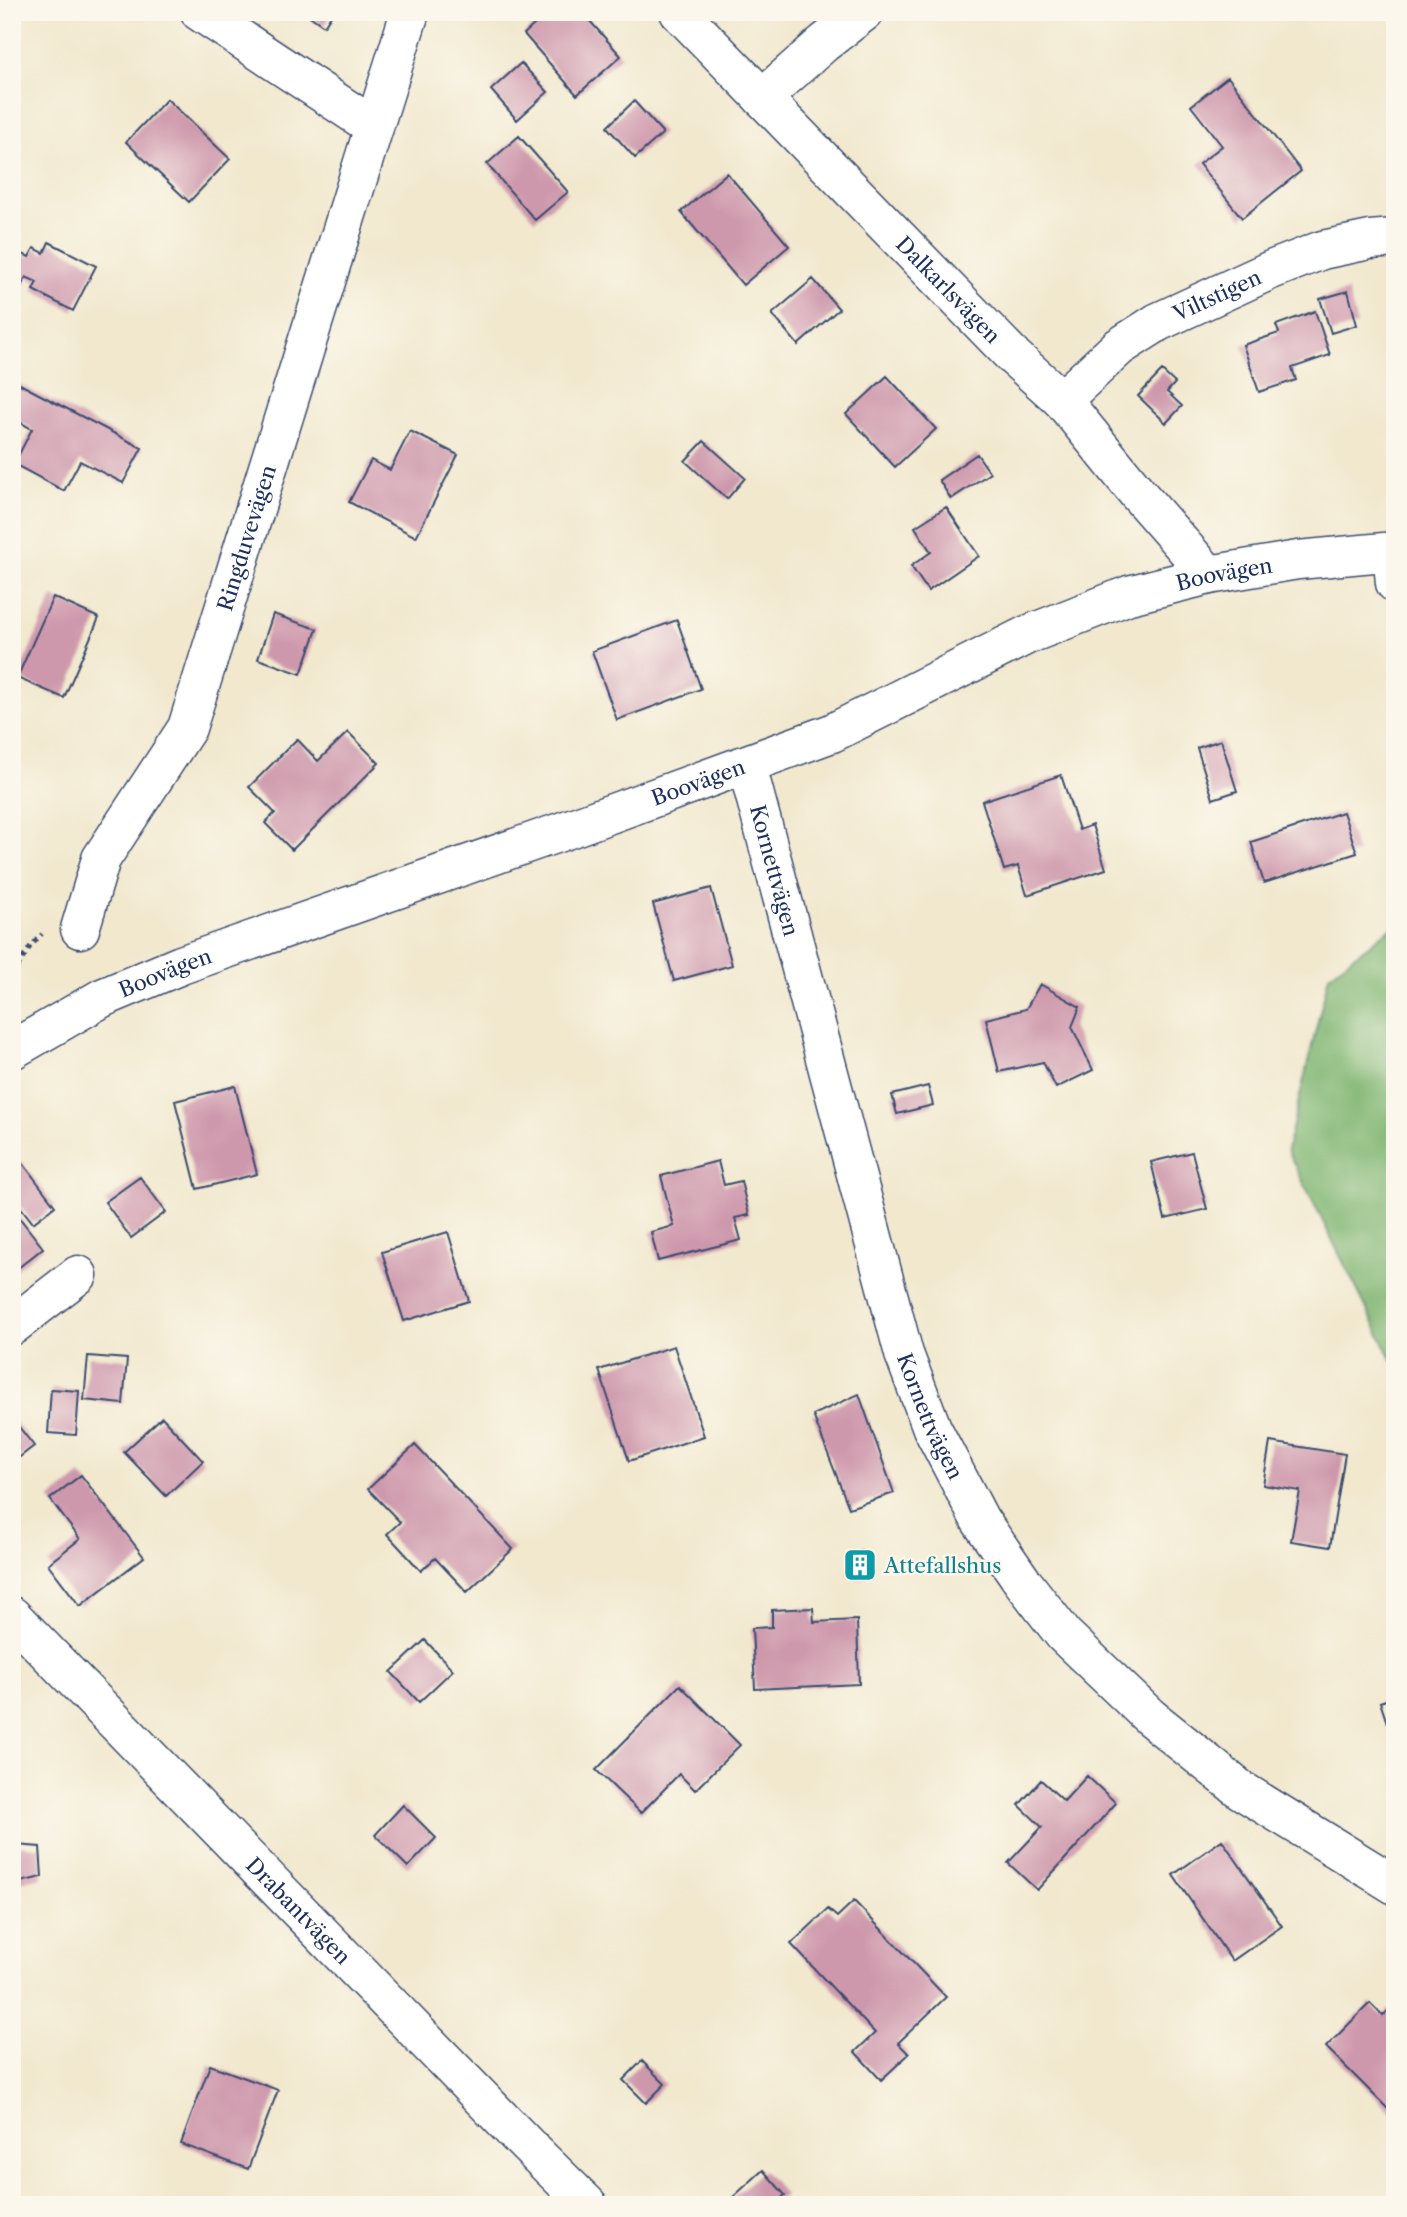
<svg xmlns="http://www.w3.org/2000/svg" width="1407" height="2217" font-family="'Libre Caslon Text',serif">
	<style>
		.forest { fill: #80b672; stroke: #4e7268; stroke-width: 2 }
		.building { fill: #ce98ac }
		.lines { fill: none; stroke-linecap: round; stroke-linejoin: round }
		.minor-casing { stroke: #3b4b6f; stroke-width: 41 }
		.path { stroke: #3b4b6f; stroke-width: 4.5; stroke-dasharray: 5 5; stroke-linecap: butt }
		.minor { stroke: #fff; stroke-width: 38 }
		.labels { text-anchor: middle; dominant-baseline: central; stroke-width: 5; stroke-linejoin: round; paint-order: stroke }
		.street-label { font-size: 21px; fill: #1b2f5e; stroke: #fbf7ec }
		.culture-label { font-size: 21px; fill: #0d838f; stroke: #fbf7ec; text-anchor: start }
	</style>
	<rect width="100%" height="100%" fill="#fbf7ec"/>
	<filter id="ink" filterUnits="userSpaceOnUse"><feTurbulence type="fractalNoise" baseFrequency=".0143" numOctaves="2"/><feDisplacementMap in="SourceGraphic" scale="14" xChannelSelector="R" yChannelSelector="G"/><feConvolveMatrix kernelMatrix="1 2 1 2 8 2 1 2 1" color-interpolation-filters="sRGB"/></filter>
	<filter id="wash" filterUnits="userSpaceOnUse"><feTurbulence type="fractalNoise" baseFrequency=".00686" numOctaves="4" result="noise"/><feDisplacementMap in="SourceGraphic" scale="28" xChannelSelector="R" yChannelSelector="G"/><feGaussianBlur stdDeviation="1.57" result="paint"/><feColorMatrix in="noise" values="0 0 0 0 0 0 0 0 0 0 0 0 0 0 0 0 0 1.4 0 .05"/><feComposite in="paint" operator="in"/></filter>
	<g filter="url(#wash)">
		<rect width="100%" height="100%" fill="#f1e8ce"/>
		<path class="forest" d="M1395,925v440l-108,-215 42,-175z"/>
		<g id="blocks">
			<path class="building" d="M304,12h29l-9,14z
				M548,12h34l39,44 -44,39 -53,-61z
				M521,63l27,29 -31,28 -26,-30z
				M1228,77l73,94 -59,47 -43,-54 23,-18 -31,-40z
				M167,99l63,60 -41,43 -63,-60z
				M634,101l29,32 -28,25 -28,-31z
				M519,136l49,56 -33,28 -48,-56z
				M727,173l62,73 -46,39 -62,-73z
				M49,242l47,24 -23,45 -40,-21 4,-8 -11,-5 -9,19 -5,-3v-44l17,8 5,-9 10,5z
				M813,279l26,30 -41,36 -26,-31z
				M1348,291l9,34 -26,8 -11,-34z
				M1315,311l15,44 -38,13 4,12 -37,12 -16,-47 36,-12 -3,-8z
				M1162,371l13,12 -8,9 15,14 -16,17 -28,-27z
				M887,376l49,53 -41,38 -49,-53z
				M12,380l130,68 -19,35 -43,-22 -16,30 -50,-27 18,-35 -20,-11z
				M410,431l48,24 -42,82 -67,-35 22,-42 19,10z
				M704,441l41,37 -18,21 -42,-38z
				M977,454l13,19 -39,26 -12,-19z
				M946,507l33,49 -51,35 -17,-25 20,-14 -16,-25z
				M53,597l46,21 -35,80 -47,-20z
				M273,614l44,15 -16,45 -43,-15z
				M677,620l24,69 -84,31 -25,-69z
				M348,732l31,31 -87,87 -27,-27 10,-10 -26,-26 48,-48 21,22z
				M1221,740l16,51 -24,8 -16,-51z
				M1061,775l18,55 13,-5 14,44 -79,26 -9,-29 -14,4 -22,-69z
				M1343,812l14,41 -93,30 -13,-41z
				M711,888l21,77 -58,16 -21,-77z
				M1040,984l40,23 -8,20 21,43 -37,18 -13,-26 -44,10 -13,-53 40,-10z
				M235,1086l22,88 -60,15 -22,-88z
				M928,1086l5,19 -36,9 -5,-19z
				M1192,1152l15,57 -42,10 -14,-57z
				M718,1161l6,24 17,-4 8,34 -14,3 6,22 -83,21 -7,-29 23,-6 -13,-50z
				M22,1162l33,44 -22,17 -21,-27v-26z
				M140,1177l26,35 -35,26 -26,-36z
				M12,1208l31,40 -31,25z
				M448,1232l21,69 -65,20 -22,-69z
				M674,1346l30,90 -75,25 -30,-91z
				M88,1356l39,3 -4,45 -39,-4z
				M51,1389l28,2 -3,44 -28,-2z
				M859,1394l35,99 -45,15 -36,-93z
				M162,1417l41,44 -37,35 -42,-44z
				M12,1418l22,28 -22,17z
				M1270,1442l75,12 -15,93 -39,-6 9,-50 -37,-6z
				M415,1445l98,104 -46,43 -32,-34 -14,13 -34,-37 13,-12 -32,-33z
				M81,1475l63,82 -64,49 -32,-42 32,-25 -30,-40z
				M861,1551l11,7 -10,22 -15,-7z
				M813,1608l1,14 43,-2 2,64 -104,5 -3,-61 20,-1v-17z
				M425,1640l28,30 -34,32 -28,-30z
				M680,1685l60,60 -45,45 -16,-16 -38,39 -45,-43z
				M1395,1697v37l-4,1 -11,-33z
				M1087,1776l29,27 -79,87 -29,-27 34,-36 -23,-22 22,-25 23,21z
				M403,1805l33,33 -28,29 -33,-32z
				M1222,1840l60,86 -50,35 -59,-86z
				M12,1841l4,4 24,2 2,30 -30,7z
				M854,1901l92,96 -48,46 11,11 -28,26 -26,-28 20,-19 -84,-89 37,-35 9,8z
				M1370,2003l13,13 7,-7 5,5v102l-69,-69z
				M642,2061l23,23 -19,19 -23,-23z
				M210,2065l68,25 -30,79 -67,-25z
				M763,2170l22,25 -11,10h-34l-7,-8z"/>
		</g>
	</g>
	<g filter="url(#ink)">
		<use href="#blocks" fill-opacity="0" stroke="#3b4b6f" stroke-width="2"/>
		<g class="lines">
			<defs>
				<g id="minor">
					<path id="s1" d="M679,12l336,346 47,42 77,95 70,80"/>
					<path d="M762,98l62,-55 40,-31"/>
					<path d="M374,127l36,-115"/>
					<path id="s2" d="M1062,400l57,-53 39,-25 113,-52 51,-20 48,-10 25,-2"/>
					<path d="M1392,551l3,32"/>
					<path id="s3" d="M747,766l157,588 28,74 48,92 42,61 42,54 86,82 91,73 154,95"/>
					<path id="s4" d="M80,929l21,-70 86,-131 187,-601 -174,-115"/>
					<path id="s5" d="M12,1050l90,-52 79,-33 385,-135 266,-97 195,-98 102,-40 80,-20 89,-15 97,-9"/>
					<path d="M12,1326l66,-51"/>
					<path id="s6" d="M12,1616l516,530 60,59"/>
				</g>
			</defs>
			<use href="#minor" class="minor-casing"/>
			<path class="path" d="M12,976l18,-29 12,-13"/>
			<use href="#minor" class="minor"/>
		</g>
	</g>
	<defs>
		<symbol id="building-square" viewBox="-11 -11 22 22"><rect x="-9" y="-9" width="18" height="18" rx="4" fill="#0f9aa8" stroke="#fbf7ec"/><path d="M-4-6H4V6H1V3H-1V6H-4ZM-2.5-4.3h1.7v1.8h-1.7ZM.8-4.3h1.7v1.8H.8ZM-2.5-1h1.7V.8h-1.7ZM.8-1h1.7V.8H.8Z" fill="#fff"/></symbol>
	</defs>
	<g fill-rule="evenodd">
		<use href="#building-square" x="841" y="1546" width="38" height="38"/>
	</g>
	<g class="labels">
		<g class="street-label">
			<text stroke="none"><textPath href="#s1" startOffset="387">Dalkarlsvägen</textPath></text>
			<text stroke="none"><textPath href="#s2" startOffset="189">Viltstigen</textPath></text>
			<text stroke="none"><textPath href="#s4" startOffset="429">Ringduvevägen</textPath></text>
			<text stroke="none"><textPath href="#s5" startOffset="1306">Boovägen</textPath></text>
			<text stroke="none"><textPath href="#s5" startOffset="738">Boovägen</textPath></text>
			<text stroke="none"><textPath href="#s3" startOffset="108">Kornettvägen</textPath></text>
			<text stroke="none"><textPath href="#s5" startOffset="172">Boovägen</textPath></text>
			<text stroke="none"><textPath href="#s3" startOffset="676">Kornettvägen</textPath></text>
			<text stroke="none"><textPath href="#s6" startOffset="411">Drabantvägen</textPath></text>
		</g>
		<g class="culture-label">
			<text x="884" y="1565">Attefallshus</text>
		</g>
	</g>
	<rect width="1407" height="2217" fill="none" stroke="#fbf7ec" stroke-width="42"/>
</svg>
